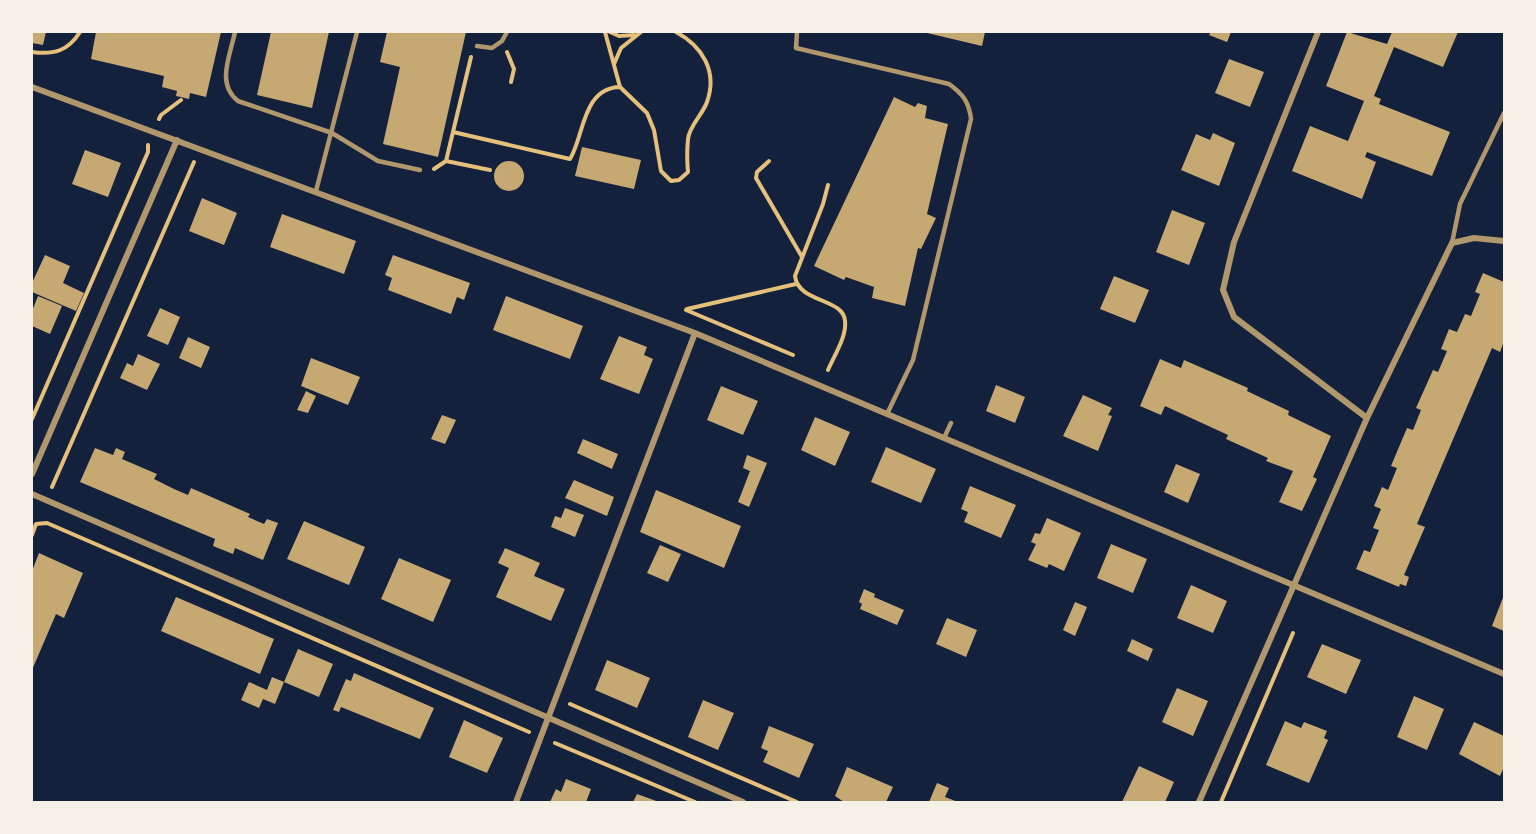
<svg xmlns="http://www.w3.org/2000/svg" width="1536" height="834" font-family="Cabin,sans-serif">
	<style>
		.building { fill: #c6a872 }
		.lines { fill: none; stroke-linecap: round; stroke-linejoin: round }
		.path { stroke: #e5c07b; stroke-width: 4 }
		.service { stroke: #b1986c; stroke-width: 4.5 }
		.minor { stroke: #b1986c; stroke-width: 6 }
	</style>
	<rect width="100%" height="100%" fill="#14213d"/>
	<path class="building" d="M32,32h14l-3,13 -11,-2z
		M96,32h125l-15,65 -16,-4 -1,6 -13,-3 1,-5 -15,-4 2,-11 -73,-17z
		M271,32h58l-17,76 -55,-13z
		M387,32h79l-28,125 -55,-13 17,-77 -20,-5z
		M923,32h62l-3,14z
		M1211,32h20l-4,10 -18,-7z
		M1347,32l40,12 5,-12h66l-15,35 -49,-20 -20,49 7,3 -2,5 71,28 -18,44 -65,-24 -2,5 11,5 -14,37 -70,-28 18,-45 38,15 16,-40 -38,-15z
		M1229,59l35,13 -14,35 -35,-14z
		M894,97l21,10 3,-4 9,3 -2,12 23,6 -21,90 9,4 -15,31 -3,-1 -13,58 -33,-8 2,-11 -28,-10 -2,3 -30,-14z
		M1213,133l22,10 -16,43 -38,-16 15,-36 14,6z
		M582,147l59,13 -7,29 -59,-13z
		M85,150l36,13 -13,34 -36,-13z
		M494 176a15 15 0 1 1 30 0a15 15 0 1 1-30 0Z
		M202,198l35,15 -13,32 -35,-14z
		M1172,210l33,13 -16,42 -33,-13z
		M282,214l74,27 -12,33 -74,-27z
		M45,255l25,11 -7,17 21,10 -8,18 -44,-19v-9z
		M393,255l77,28 -6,17 -7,-3 -6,17 -63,-24 4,-12 -7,-3z
		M1483,273l21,9v59l-4,11 -8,-4 -75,176 8,3 -21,48 5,2 -3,9 -6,-2 -1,3 -43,-18 8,-19 6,2 9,-22 -6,-2 8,-19 -7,-3 8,-19 6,3 9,-22 -6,-2 16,-38 6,2 8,-20 -5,-2 17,-38 5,2 9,-21 -6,-2 8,-20 8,3 8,-18 6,2 9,-22 -5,-2z
		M1114,276l35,14 -14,33 -35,-14z
		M38,296l24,10 -12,28 -18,-8v-15z
		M506,296l77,30 -13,33 -77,-29z
		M160,308l20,9 -12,28 -21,-9z
		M619,336l28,11 -3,8 9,4 -14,35 -39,-15z
		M188,337l22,10 -9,21 -22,-10z
		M138,354l22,10 -13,26 -27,-12 7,-15 6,3z
		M311,358l49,19 -12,28 -47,-19z
		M1160,359l21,9 3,-8 64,28 -1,3 42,20 -1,4 43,21 -18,41 4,2 -15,32 -23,-9 14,-31 -27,-10 2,-3 -42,-19 2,-4 -63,-29 -4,9 -21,-9z
		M996,385l29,12 -10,26 -29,-12z
		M721,386l37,15 -15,34 -36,-15z
		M306,391l10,5 -8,17 -11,-3z
		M1083,395l29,13 -4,7 4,1 -14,35 -35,-15z
		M442,415l14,5 -11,24 -14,-5z
		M815,417l35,15 -15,34 -34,-16z
		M583,439l35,15 -6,15 -35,-16z
		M886,447l50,22 -15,34 -50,-21z
		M95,448l18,7 3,-7 9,4 -3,7 35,15 -3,5 20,10 14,6 3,-7 59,26 -2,3 16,7 3,-5 11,4 -15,37 -28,-12 -2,6 -20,-8 2,-7 -135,-57z
		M747,455l20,8 -18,44 -11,-5 12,-31 -7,-3z
		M1176,464l24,10 -12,29 -24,-11z
		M574,480l40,17 -7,19 -42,-18z
		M970,486l46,19 -15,33 -37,-16 4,-10 -7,-3z
		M656,490l85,36 -17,42 -84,-36z
		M565,508l19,7 -9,22 -24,-10 4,-11 6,2z
		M1047,518l34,15 -17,38 -15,-7 -2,4 -19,-8 8,-16 -5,-2 4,-9 5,1z
		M304,521l61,26 -16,38 -62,-26z
		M1111,544l36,15 -14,34 -36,-15z
		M660,545l21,9 -13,28 -21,-9z
		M505,548l35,15 -6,13 31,13 -14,32 -55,-24 13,-29 -11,-5z
		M39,553l44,20 -19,45 -8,-4 -24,56v-99z
		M399,558l52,22 -18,42 -52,-23z
		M1191,585l36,16 -14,32 -36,-15z
		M864,589l11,5 -1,3 30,13 -7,15 -37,-16 2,-5 -3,-2z
		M1504,595v36l-12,-5z
		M176,597l98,42 -14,35 -99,-43z
		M1075,602l12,5 -12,29 -12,-6z
		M947,618l30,12 -11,27 -30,-13z
		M1132,639l21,10 -5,12 -21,-10z
		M1322,644l39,16 -15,34 -39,-17z
		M298,649l35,15 -14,33 -35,-15 -9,22 -12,-5 -4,9 -18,-8 8,-18 18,8 5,-13 12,5z
		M607,660l43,18 -13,30 -42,-18z
		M354,673l80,35 -14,31 -79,-32 -2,5 -6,-2 13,-31 5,2z
		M1177,688l31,13 -15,35 -31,-14z
		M1414,696l30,13 -17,41 -30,-13z
		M703,700l31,13 -16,37 -30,-13z
		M464,720l39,18 -16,35 -38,-16z
		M1285,721l16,7 3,-6 23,9 -3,7 4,2 -19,43 -43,-18z
		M1474,722l30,14v31l-4,9 -41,-22z
		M769,726l45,18 -15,34 -36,-16 5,-11 -7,-3z
		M1139,766l35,16 -9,20h-43z
		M847,767l46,20 -7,15h-42l-9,-6z
		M566,779l25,10 -5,13h-36l6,-13 5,3z
		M937,783l12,5 -4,9 13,5h-29z
		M637,794l22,8h-26z"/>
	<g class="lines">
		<path class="path" d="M605,32l15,55 27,26 7,17 7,41 10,10 8,-1 9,-8c-1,-10 -1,-22 0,-33 1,-13 15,-25 19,-37 11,-31 -5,-56 -31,-70
			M610,32l9,4 15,-1
			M32,52c22,3 36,-1 48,-20
			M507,52l7,17 -3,13
			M614,64l7,-16 20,-16
			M159,119l2,-4 20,-15
			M453,132l117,27c14,-22 12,-71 50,-72
			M446,161l44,9
			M769,161l-12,11 -1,6 46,79
			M434,169l12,-8 25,-104
			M828,185l-5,19 -28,72c3,27 49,22 50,45 2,15 -11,35 -17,49
			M687,309l109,-25
			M686,310l107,45
			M32,419l116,-267v-7
			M52,487l142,-325
			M32,535l4,-11 11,-1 482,209
			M570,704l227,98
			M555,743l140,59
			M1221,802l72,-169"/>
		<path class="service" d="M235,32c-5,24 -19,52 3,69l94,32 46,28 42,9
			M797,32l-1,16 153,36c14,10 20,18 22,35l-58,241 -26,54
			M477,46l15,2 10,-7 5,-9
			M316,191l41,-159
			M1452,243l8,-39 44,-91
			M944,438l7,-15"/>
		<path class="minor" d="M1318,32l-84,210 -11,48 11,27 133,101
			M32,87l663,246 809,341
			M32,474l145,-334
			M32,494l711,308
			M516,802l179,-469
			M1199,802l168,-384 85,-175 22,-5 30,3"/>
	</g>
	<rect width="1536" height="834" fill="none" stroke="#f6f1e7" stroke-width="66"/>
</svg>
